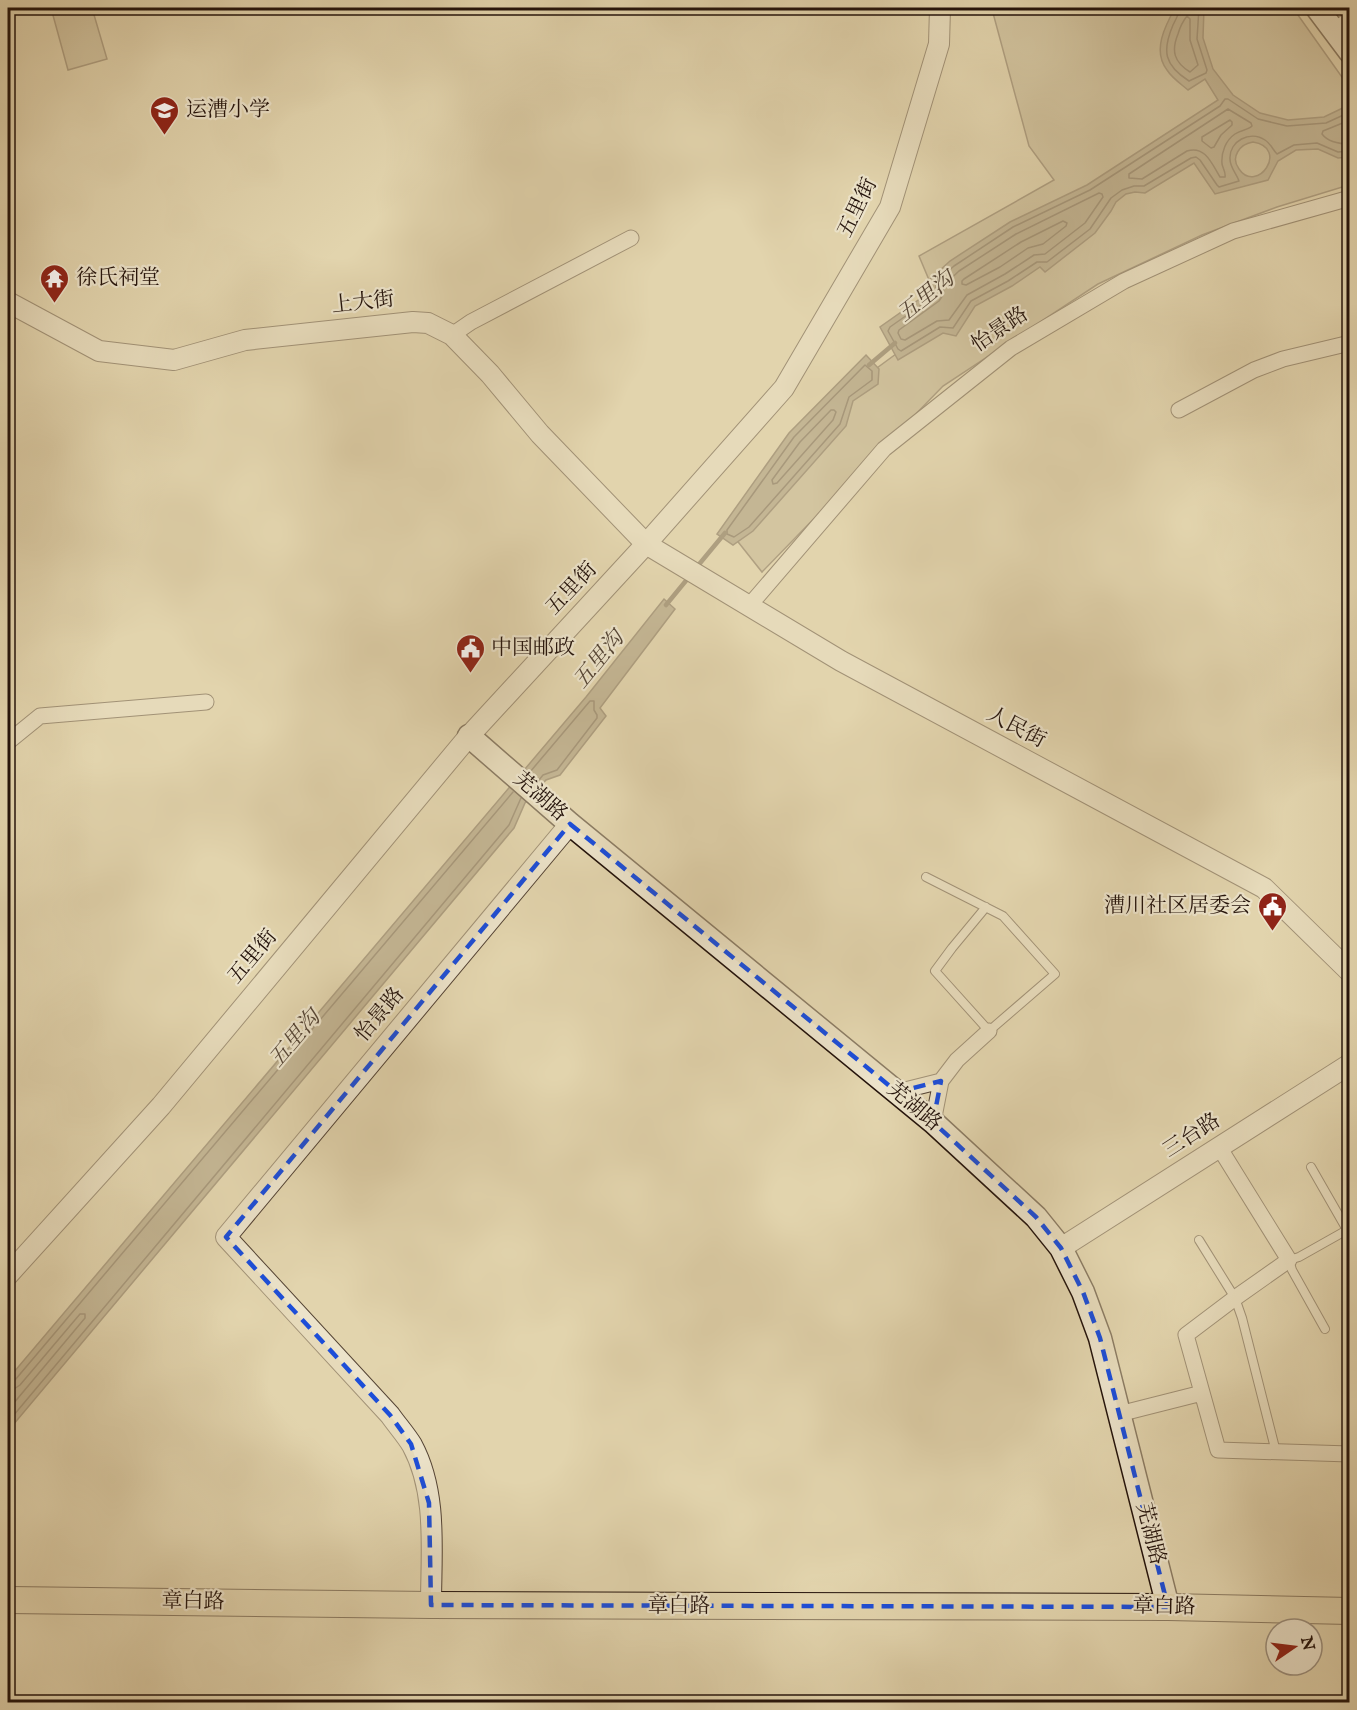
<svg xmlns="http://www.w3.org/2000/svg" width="1357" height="1710" font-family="'IM FELL English','Noto Serif SC',serif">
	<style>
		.green { fill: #c2b391; stroke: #73634e; stroke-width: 1.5 }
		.water { fill: #a19276; stroke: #6f5f4b; stroke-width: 1.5; fill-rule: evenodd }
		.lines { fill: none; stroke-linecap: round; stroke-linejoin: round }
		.shore { stroke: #625240; stroke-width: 1.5 }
		.stream { stroke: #6f5f4b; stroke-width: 4.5 }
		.service-casing { stroke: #544334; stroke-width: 10 }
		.minor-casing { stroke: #544334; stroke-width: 17 }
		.tertiary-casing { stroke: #544334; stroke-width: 22 }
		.secondary-casing { stroke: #24130b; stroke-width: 25 }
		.primary-casing { stroke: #24130b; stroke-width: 28 }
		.service { stroke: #ece3ca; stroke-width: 8 }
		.minor { stroke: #ece3ca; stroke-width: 15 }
		.tertiary { stroke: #ece3ca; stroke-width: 20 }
		.secondary { stroke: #ece3ca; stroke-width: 22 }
		.primary { stroke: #e2d4ad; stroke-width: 26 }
		.marked { fill: none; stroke: #1d4ed8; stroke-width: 4.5; stroke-dasharray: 12 8; stroke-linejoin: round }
		.labels { text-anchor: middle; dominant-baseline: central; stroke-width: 4.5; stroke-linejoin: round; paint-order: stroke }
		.poi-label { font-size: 21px; fill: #24130b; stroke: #ece3ca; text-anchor: start }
		.street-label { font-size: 21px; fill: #24130b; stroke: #ece3ca }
		.water-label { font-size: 22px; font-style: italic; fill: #564636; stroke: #ece3ca }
	</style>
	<rect width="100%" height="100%" fill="#e2d4ad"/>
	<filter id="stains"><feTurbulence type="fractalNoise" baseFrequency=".00333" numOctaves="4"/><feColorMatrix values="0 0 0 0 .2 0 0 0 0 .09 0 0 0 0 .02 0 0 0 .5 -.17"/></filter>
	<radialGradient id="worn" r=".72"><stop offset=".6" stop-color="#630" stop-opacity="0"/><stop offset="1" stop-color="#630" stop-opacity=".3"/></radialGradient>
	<path class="green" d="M51,8h41l15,51 -39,11z
		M1009,8h284l56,79v98l-72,22 -75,28 -104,49 -155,102 -181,186 -31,-39 135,-157 79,-58 -26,-62 135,-76 -25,-34 -36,-133z"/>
	<path class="water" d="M1175,8h29l-1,30 10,31 20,26 27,18 28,7 36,-3 25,-12v52l-11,1 -20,-9 -22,1 -18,11 -10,19 -53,14 -21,-31 -49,30 -10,-1 -9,2 -10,8 -5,9 -16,22 -50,39 -5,-5 -28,19 -37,20 -19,30 -13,-3 -45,27 -18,-33 51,-36 -3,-10 22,-20 60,-39 77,-37 131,-85 -13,-21 -17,11c-7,-6 -16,-12 -21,-20 -15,-19 -2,-44 8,-62zM1253,142c37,6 4,53 -14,27 -9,-12 1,-25 14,-27z
		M866,355l13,14 -1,15 -25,17 -7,25 -93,105 -20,14 -16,-11 72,-101z
		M664,599l11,10 -75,99 6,8 -46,59 -14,5 -21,23 -11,25 -506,603v-52l578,-682z"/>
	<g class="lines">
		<path class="shore" d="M1180,8c-1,6 -4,11 -7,17 -11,26 -9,40 16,56l17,-8 1,-3 -10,-31 2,-31
			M1187,16l3,3v21l8,25 -8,7c-16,-10 -19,-21 -12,-38 2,-7 5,-13 9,-18z
			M1228,109l23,14 1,3c-4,4 -11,4 -17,8 -9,6 -14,18 -13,30 1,5 4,8 3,13h-5c-8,-13 -15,-32 -33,-26l-45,28 -13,-1v-4z
			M1350,112l-24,11 -39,3 -29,-7 -30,-20h-3l-5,7 -130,84 -77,37 -59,39 -18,16v9l-2,5 -44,31 -2,4 10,18 3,2 39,-24 13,1 18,-27 37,-20 29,-19h10l43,-33 21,-31 11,-8 12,-4h10l47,-28 5,-1 4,3 17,25 2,2 20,-6c-2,-7 -9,-13 -9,-22 -1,-18 20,-29 35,-19 6,4 8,10 12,14l17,-9 23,-2 21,9 12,-1
			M1230,120l2,2v3l-11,10 -7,12 -3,1 -9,-7v-4z
			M1350,120l-27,11 -1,3c6,8 17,10 28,10
			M1099,193l3,1 1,3 -18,26 -40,31 -11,1 -29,19 -38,21 -18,25 -12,1 -32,19 -4,-1 -3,-6 1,-3 40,-29 4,-6 1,-10 15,-14 57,-37z
			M1063,221l4,2 -1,3 -23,18 -15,4 -28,19 -34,18 -4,-1v-3l2,-2 57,-37z
			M865,365l7,6v9l-23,17 -9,27 -91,103 -15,10 -7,-3v-4l67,-93z
			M831,410h3l2,2 -3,8 -56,63 -4,1 -1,-4 28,-38z
			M530,772l60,-71h4v9l3,5v3l-40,52 -14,5 -4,5
			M8,1382l7,-2 498,-588
			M8,1390l6,-1 6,-4 60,-71h5v4l-77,92
			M8,1422l501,-597 12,-27"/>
		<path class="stream" d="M869,365l26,-22
			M696,568l29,-35
			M666,605l23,-28"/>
		<defs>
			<path id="service" d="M1334,26l16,-11
				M926,877l77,39 52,58 -66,57 -54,-60 17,-23 34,-41
				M1311,1167l39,68
				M1199,1240l36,58 7,20 34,134
				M1325,1329l-33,-59 -3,-10 10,-3 48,-27
				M1347,1378l3,10"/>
			<path id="minor" d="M452,335l19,-13 160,-84
				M1179,410l75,-40 29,-11 67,-16
				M749,606l135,-157 127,-101 113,-67 109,-50 117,-33
				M8,742l32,-26 166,-14
				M941,1081l16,-21 32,-29
				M897,1092l44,-11 -8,41
				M1219,1147l70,113 -54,38 -49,37 32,115 132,4
				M1119,1414l83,-21"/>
			<path id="tertiary" d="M8,302l91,49 75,9 71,-20 168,-18 15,1 24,12 38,39 50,60 106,110 195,117 423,227 86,84
				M1061,1248l289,-184
				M8,1275l153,-169 308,-370 177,-192 138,-156 106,-181 49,-163 1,-36
				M431,1605c0,-53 7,-112 -19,-160 -6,-10 -15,-20 -22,-30l-164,-178 344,-413"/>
			<path id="secondary" d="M1317,8l33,44
				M469,736l101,88 363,298 103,95 25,31 22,44 17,46 68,269"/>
			<path id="primary" d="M8,1600l423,5 737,2 182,4"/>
		</defs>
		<use href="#service" class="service-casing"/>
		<use href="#minor" class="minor-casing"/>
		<use href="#tertiary" class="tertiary-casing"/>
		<use href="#secondary" class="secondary-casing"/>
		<use href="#primary" class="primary-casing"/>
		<use href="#service" class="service"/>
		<use href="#minor" class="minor"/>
		<use href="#tertiary" class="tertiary"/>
		<use href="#secondary" class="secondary"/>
		<use href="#primary" class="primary"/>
	</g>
	<path d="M0 0H1357V1710H0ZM570,824l327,268 44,-11 -8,41 103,95 25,31 22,44 17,46 68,269 -737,-2 -2,-102 -18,-59 -21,-29 -164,-178z" fill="#e2d4ad" fill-opacity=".55" fill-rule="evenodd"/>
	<path class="marked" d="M570,824l327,268 44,-11 -8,41 103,95 25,31 22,44 17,46 68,269 -737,-2 -2,-102 -18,-59 -21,-29 -164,-178z"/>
	<defs>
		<symbol id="school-pin" viewBox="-11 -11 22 30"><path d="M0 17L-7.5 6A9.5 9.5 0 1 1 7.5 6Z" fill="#8f2418" stroke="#ece3ca"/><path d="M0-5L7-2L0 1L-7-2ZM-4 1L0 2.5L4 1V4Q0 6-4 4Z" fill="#fff"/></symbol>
		<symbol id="temple-pin" viewBox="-11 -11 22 30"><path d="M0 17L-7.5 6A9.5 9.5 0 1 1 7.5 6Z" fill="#8f2418" stroke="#ece3ca"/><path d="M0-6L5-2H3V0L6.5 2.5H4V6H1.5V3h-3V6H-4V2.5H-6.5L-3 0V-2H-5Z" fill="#fff"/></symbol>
		<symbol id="civic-pin" viewBox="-11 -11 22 30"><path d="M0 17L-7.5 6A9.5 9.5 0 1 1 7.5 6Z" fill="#8f2418" stroke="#ece3ca"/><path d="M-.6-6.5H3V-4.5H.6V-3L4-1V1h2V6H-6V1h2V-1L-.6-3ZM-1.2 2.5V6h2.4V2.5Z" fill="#fff"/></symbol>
	</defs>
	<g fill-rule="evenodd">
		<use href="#school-pin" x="148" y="94" width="33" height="45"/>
		<use href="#temple-pin" x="38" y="262" width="33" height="45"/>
		<use href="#civic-pin" x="454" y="632" width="33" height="45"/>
		<use href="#civic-pin" x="1256" y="890" width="33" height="45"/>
	</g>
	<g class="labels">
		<g class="poi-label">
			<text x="186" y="110">运漕小学</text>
			<text x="76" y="278">徐氏祠堂</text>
			<text x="491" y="648">中国邮政</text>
			<text x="1251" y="906" text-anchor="end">漕川社区居委会</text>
		</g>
		<g class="street-label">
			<text transform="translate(858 208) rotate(-64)">五里街</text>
			<text transform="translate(363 303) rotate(-6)">上大街</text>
			<text transform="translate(1000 330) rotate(-34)">怡景路</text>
			<text transform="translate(572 589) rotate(-47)">五里街</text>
			<text transform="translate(1016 728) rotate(28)">人民街</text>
			<text transform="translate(540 797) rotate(41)">芜湖路</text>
			<text transform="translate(253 957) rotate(-50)">五里街</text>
			<text transform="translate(380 1015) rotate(-50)">怡景路</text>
			<text transform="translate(914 1107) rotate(40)">芜湖路</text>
			<text transform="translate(1192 1136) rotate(-33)">三台路</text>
			<text transform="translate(1150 1534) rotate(76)">芜湖路</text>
			<text transform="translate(193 1602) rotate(1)">章白路</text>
			<text x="679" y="1606">章白路</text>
			<text transform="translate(1164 1607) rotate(1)">章白路</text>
		</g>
		<g class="water-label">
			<text transform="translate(926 297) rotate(-39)">五里沟</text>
			<text transform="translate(599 660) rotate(-51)">五里沟</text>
			<text transform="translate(295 1039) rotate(-50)">五里沟</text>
		</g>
	</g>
	<rect width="1357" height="1710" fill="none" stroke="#e2d4ad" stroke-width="30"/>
	<rect x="9" y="9" width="1339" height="1692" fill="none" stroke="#24130b" stroke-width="3"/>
	<rect x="15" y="15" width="1327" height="1680" fill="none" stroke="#24130b" stroke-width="1.5"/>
	<g transform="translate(1294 1647) rotate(76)"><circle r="28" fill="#ece3ca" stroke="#9c907e" stroke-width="1.5"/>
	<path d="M0-4.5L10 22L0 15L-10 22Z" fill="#8f2418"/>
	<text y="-9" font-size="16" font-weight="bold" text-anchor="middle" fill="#24130b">N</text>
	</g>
	<rect width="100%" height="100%" filter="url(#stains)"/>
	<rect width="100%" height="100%" fill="url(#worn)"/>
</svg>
